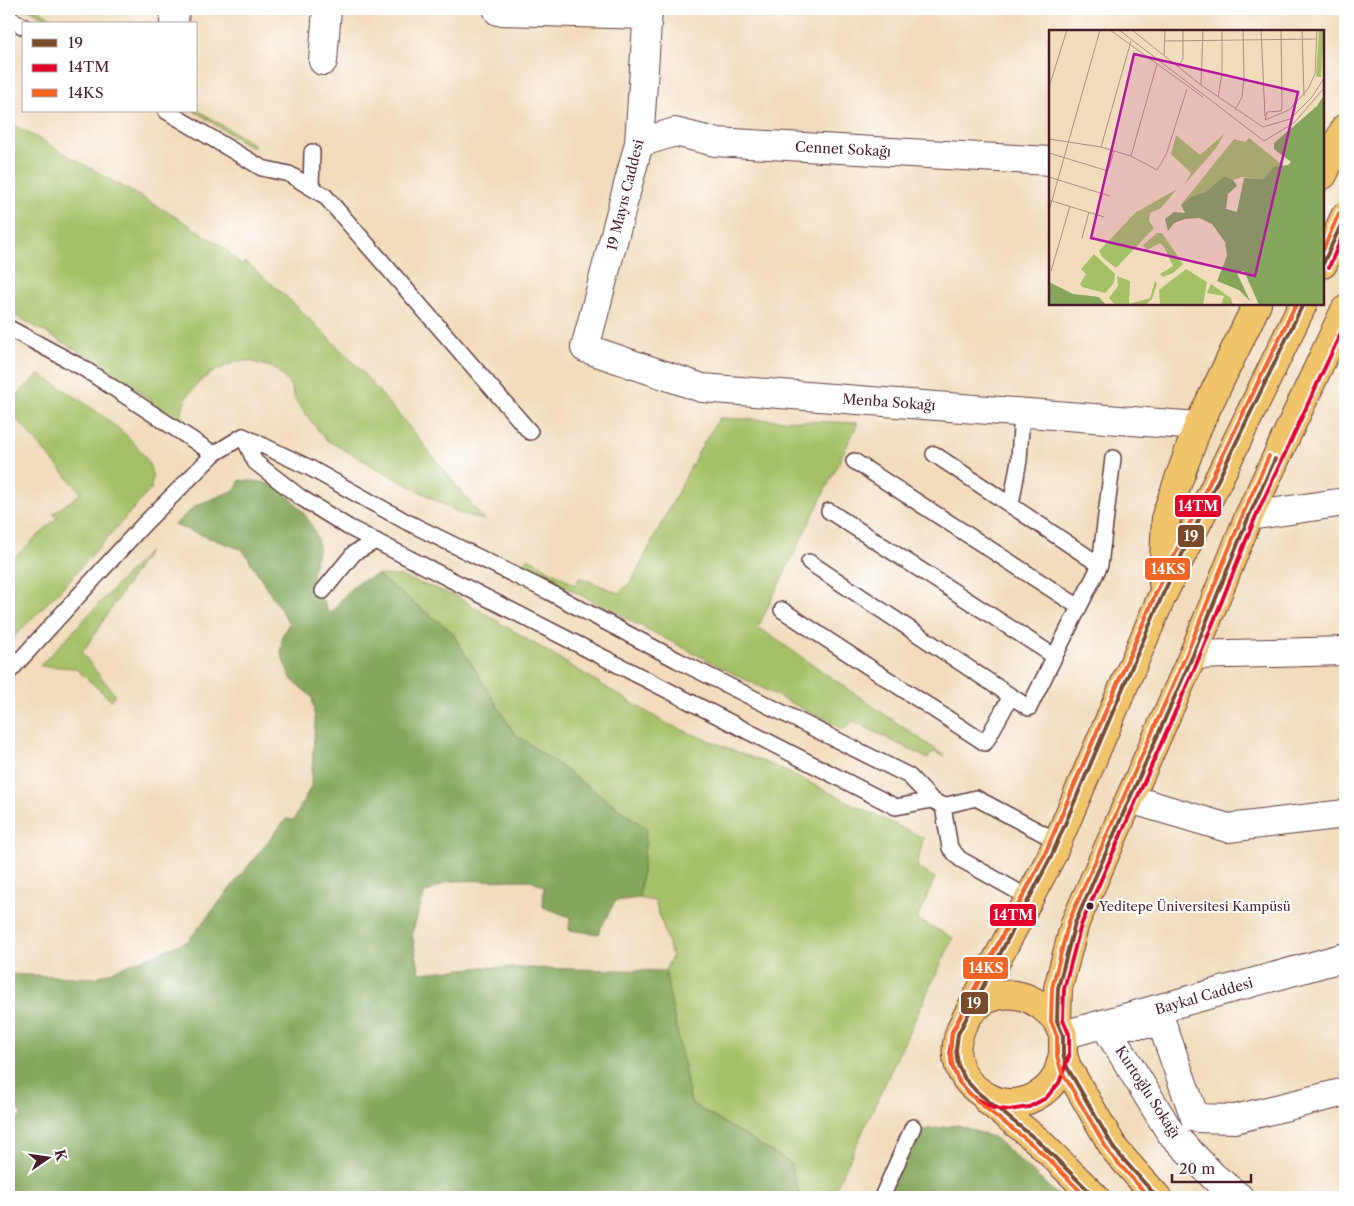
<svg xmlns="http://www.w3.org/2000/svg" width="1354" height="1206" font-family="'Libre Caslon Text',serif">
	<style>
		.green { fill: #a5c168; stroke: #78704a }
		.forest { fill: #84a75c; stroke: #676344 }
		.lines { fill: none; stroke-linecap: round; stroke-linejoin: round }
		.lane-casing { stroke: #633b41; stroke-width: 18 }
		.street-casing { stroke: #633b41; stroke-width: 30 }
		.primary-casing { stroke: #633b41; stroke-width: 30 }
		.lane { stroke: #fff; stroke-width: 15 }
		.street { stroke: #fff; stroke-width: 28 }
		.primary { stroke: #f1c36a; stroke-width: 28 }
		.bus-1-casing { stroke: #fff; stroke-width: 8 }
		.bus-2-casing { stroke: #fff; stroke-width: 8 }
		.bus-3-casing { stroke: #fff; stroke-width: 8 }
		.bus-1 { stroke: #7a4b2a; stroke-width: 4 }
		.bus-2 { stroke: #e4002b; stroke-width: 4 }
		.bus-3 { stroke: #f26522; stroke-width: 4 }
		.bus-dot { fill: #4a1f2b; stroke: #fff; stroke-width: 2 }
		.labels { text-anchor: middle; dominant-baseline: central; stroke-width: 4; stroke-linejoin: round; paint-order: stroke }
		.bus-label { font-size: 13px; fill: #4a1f2b; stroke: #fff; text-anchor: start }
		.street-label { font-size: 14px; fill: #4a1f2b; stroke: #fff }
		.inset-road { fill: none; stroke: #ae9082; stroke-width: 1 }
		.view { fill: #b5179e; fill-opacity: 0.15; stroke: #b5179e; stroke-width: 2.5 }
		.inset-edge { fill: none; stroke: #4a1f2b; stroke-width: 2.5 }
		.line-badge { stroke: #fff; stroke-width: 2 }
		.badge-label { font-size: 14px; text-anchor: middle; font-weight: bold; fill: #fff }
	</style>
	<rect width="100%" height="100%" fill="#fff"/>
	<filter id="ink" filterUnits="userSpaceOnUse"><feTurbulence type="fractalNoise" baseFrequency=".02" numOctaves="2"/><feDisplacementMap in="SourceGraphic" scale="10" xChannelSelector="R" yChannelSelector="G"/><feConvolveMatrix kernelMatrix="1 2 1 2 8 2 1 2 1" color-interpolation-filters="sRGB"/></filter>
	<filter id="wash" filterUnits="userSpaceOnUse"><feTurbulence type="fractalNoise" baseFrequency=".0096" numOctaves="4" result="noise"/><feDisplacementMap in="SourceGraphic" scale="20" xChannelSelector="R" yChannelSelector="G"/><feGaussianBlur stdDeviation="1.12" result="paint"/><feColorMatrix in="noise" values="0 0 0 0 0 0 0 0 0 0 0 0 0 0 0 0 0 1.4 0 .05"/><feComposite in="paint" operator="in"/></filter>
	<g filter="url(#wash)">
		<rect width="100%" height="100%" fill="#f1dcbc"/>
		<path class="green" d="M29,9h8l24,15h-6z
			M196,109l58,36 -2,3 -58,-37h2z
			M9,122l162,92 54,34 16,17 5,-3 44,38 66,65 55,64 73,91 -23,-6 -135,-74 -30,-38 -5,-15 -11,-14 -9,-6 -22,-6h-12l-26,12 -13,10 -11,14 -4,10 -1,14 -6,-1 -73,-55 -94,-53z
			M39,374c29,18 109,65 113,100 1,5 -1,11 -1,15l-89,99 -53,54v-79l49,-46 -5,-3 28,-21 -72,-83v-7z
			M719,418l139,5 -100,204 187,129 -12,-4 -5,7 -75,-38 -9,9 -322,-165 6,-7 49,28 2,-9 40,16 14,-14 67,-130z
			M149,551l-67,102 33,42 -4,5 -36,-32 -35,-2z
			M377,575l23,1 56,20 209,127 116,46 142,69 -6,29 18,11 -18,41 36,19 -121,259h-32l-10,-34 -99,-60 -26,-132 7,-15 -17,-55 -16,-3 8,-69 -133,-96 -63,-102z"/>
		<path class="forest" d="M240,480c11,1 23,1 33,6 18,8 45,39 45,60 1,9 -7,22 -6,29 2,10 13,29 17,39 19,-20 19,-31 48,-39l74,56 63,102 133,96 -8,69 -24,3 -17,33 -29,-4 1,-13 -27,-10 1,-20 -13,-7 -83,1 -24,13 -12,40 8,39 63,-6 182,4 26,132 99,60 10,34h-791v-72l13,-10 -13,-19v-122l86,4 93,-37 98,-122 8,1 17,-34 4,-66 -3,-23 -20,-17 -7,-15 -4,-13 1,-16 7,-13 -46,-73 -69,-25 23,-20 38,-15z
			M958,1125l37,13 65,59h-173l28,-66z"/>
	</g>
	<g filter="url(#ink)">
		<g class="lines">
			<defs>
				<path id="lane" d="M9,18l15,9
					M166,111l96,57 27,6 36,22 205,236
					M311,187l1,-35
					M9,328l74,40 131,86
					M243,436l12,26 45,35 48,30 548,280 36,-7
					M934,454l166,111
					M854,461l225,146
					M1011,505l8,-45 3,-49
					M829,511l225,145
					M809,562l220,146 71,-143 13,-107
					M323,591l31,-38 22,-12
					M782,610l203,133 26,-47
					M9,672l134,-147 71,-71 29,-18 67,32 95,53 144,71 128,68 232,116 23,24 11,6 33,-8 81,43
					M943,806l7,42 10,11 69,39
					M882,1197l31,-70"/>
				<path id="street" d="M498,9v2l150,4
					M648,9l-9,134 -54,205 117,40 496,38
					M174,24l1,-15
					M323,61l4,-52
					M639,143l36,-11 40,10 335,19
					M1249,516l96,-14
					M1193,655l152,-4
					M1130,799l98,29 117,-14
					M1104,1024h58l33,94 40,1 110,-27
					M1104,1024l66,108 44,45 25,20
					M1063,1035l282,-78"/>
				<path id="primary" d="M1323,175l22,-47
					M1323,264l22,-48
					M1163,583l3,-68 32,-89 59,-122
					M965,1020l86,-163 111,-261 141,-292
					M1057,1021c-15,-18 -36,-31 -60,-25 -15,4 -27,14 -34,28 -14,30 -5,57 25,73 15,8 31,8 47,0 7,-4 15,-10 19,-17 5,-7 6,-17 9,-25
					M987,1100l51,41 57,56
					M1157,1197l-42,-47 -48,-83 -4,-12v-20l-6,-14 1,-33 17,-65 118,-268 56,-139 96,-206"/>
			</defs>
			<use href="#lane" class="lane-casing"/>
			<use href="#street" class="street-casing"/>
			<use href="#primary" class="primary-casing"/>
			<use href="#lane" class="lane"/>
			<use href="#street" class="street"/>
			<use href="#primary" class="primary"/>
			<defs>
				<path id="bus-1" d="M1323,264l22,-48
					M1095,1197l-57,-56 -62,-50 -11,-12 -7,-14 -2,-15 2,-16 93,-177 111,-261 141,-292
					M1157,1197l-42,-47 -48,-83 -4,-12v-20l-6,-14 1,-33 17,-65 118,-268 56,-139 26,-57"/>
				<path id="bus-2" d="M1329,267l16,-37
					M1296,304l-140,289 -111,261 -93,178 -2,18 2,16 7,16 13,14 21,12 16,2 20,-3 17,-9 13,-15 10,-27v-22l-6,-14 1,-31 17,-64 118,-267 56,-140 90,-194"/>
				<path id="bus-3" d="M1323,250l16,-37
					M1086,1197c-17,-17 -34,-35 -52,-51 -20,-18 -62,-44 -75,-65 -9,-16 -9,-31 -7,-48l93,-179 111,-261 140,-289
					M1149,1197l-39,-43 -49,-84 -4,-14v-20l-6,-15 1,-33 17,-67 118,-268 56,-139 26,-58"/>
			</defs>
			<use href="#bus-1" class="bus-1-casing"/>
			<use href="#bus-2" class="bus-2-casing"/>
			<use href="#bus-3" class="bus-3-casing"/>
			<use href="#bus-1" class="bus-1"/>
			<use href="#bus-2" class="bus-2"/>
			<use href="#bus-3" class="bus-3"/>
		</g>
	</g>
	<circle class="bus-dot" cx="1090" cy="906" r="4.5"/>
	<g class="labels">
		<g class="bus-label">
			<text x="1099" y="906">Yeditepe Üniversitesi Kampüsü</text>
		</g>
		<g class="street-label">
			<text transform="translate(843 149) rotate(3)">Cennet Sokağı</text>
			<text transform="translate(625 195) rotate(-76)">19 Mayıs Caddesi</text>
			<text transform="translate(889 402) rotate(4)">Menba Sokağı</text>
			<text transform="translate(1204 996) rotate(-16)">Baykal Caddesi</text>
			<text transform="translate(1148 1092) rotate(57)">Kurtoğlu Sokağı</text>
		</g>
	</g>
	<g transform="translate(1049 30)">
		<rect width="275" height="275" fill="#f1dcbc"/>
		<path d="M270,0h5l-3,47h-5zM175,104l-7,13 -33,38 7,-12 -20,-19 5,-19 24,20zM200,108l36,29 -11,1 -11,11 -21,-2 -9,3 -9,-4 -17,15 -16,6 -10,8 53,-66 11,3zM128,159l-16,19 -11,5 -1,8 5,7 -38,40 -14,-11 -3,-6 36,-38zM108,203h5l21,31 -10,9 -10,4 -3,-3 13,-8 -9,-19 -4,-4 -13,7 -4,-5zM45,224l21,20 -1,9 -9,10 -23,-6 -2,-3 6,-10 -5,-5zM137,239l21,13 -4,23h-43l-1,-15zM68,246l13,5 -1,23 21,-6 5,-17 2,3 -5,15 -7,6h-30l-6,-7 9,-12zM162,254l20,14 1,5 4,2h-15l3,-9 -17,-3z" fill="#a5c168"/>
		<path d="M275,65v210h-65l-15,-34 -7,2 13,28 -11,-11 -22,-9 10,-25 -2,-14 -13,-18 -13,-6 -14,1 -11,4 -6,8 -3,-12 9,-7 11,1 -4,-8 10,-8 16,-6 17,-15 9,4 4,6 -9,8 -2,15 11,3 7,-34 19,1 11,-12 14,-2 3,-3 -17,-13v-6l43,-37zM0,252l24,12 26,3 7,8h-57z" fill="#84a75c"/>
		<path class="inset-road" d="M61,0l93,67M70,0l145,111 30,-18 30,-35M83,0l69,55 62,42 27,-8 22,-22 12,-19M212,0l4,86M253,0l2,66M116,11l152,-2M115,25l1,-25M129,37l5,-8v-29M152,55l2,-55M0,57l18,-57M169,67l4,-23v-44M186,80l7,-13 2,-19 -1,-48M216,90l24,-10 19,-21 7,-15 2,-44M216,90l2,-8 14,-1 1,-5 -1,-76M0,109l52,8 30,9 26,14 9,-15 21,-66M52,117l30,-106M0,123l59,18 6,-20M82,126l26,-92M0,147l61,19M0,170l55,17M0,181l51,-181M33,208l7,-26M2,241l19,-65"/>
		<path class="view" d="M85,24l164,38 -43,184 -164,-38z"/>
		<rect width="275" height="275" class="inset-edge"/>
	</g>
	<g class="line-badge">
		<rect x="1174" y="494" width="48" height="24" rx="5" fill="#e4002b"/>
		<rect x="1177" y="524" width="28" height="24" rx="5" fill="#7a4b2a"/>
		<rect x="1144" y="557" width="47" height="24" rx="5" fill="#f26522"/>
		<rect x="989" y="903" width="48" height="24" rx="5" fill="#e4002b"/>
		<rect x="962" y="956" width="47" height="24" rx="5" fill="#f26522"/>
		<rect x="960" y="991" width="29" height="24" rx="5" fill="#7a4b2a"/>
	</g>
	<g class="badge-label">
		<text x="1198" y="511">14TM</text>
		<text x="1191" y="541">19</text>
		<text x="1168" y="574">14KS</text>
		<text x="1013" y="920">14TM</text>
		<text x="986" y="973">14KS</text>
		<text x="974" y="1008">19</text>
	</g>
	<rect width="1354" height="1206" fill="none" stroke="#fff" stroke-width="30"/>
	<rect x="22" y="22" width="175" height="90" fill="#ffffff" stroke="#b7a5aa"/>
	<rect x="32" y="39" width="25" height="8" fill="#7a4b2a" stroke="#b7a5aa"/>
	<text x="68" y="48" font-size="15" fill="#4a1f2b">19</text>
	<rect x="32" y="64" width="25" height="8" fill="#e4002b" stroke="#b7a5aa"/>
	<text x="68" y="72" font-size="15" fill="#4a1f2b">14TM</text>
	<rect x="32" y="89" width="25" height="8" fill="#f26522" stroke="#b7a5aa"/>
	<text x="68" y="98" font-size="15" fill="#4a1f2b">14KS</text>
	<g transform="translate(48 1158) rotate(77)" stroke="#ffffff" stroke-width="4" paint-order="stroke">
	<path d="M0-4L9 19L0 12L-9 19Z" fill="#4a1f2b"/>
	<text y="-8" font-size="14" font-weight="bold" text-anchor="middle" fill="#4a1f2b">K</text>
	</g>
	<path d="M1172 1174v8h79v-8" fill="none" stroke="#4a1f2b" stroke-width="2.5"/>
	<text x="1179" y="1174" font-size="15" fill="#4a1f2b" stroke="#ffffff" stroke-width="4" paint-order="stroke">20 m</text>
</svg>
